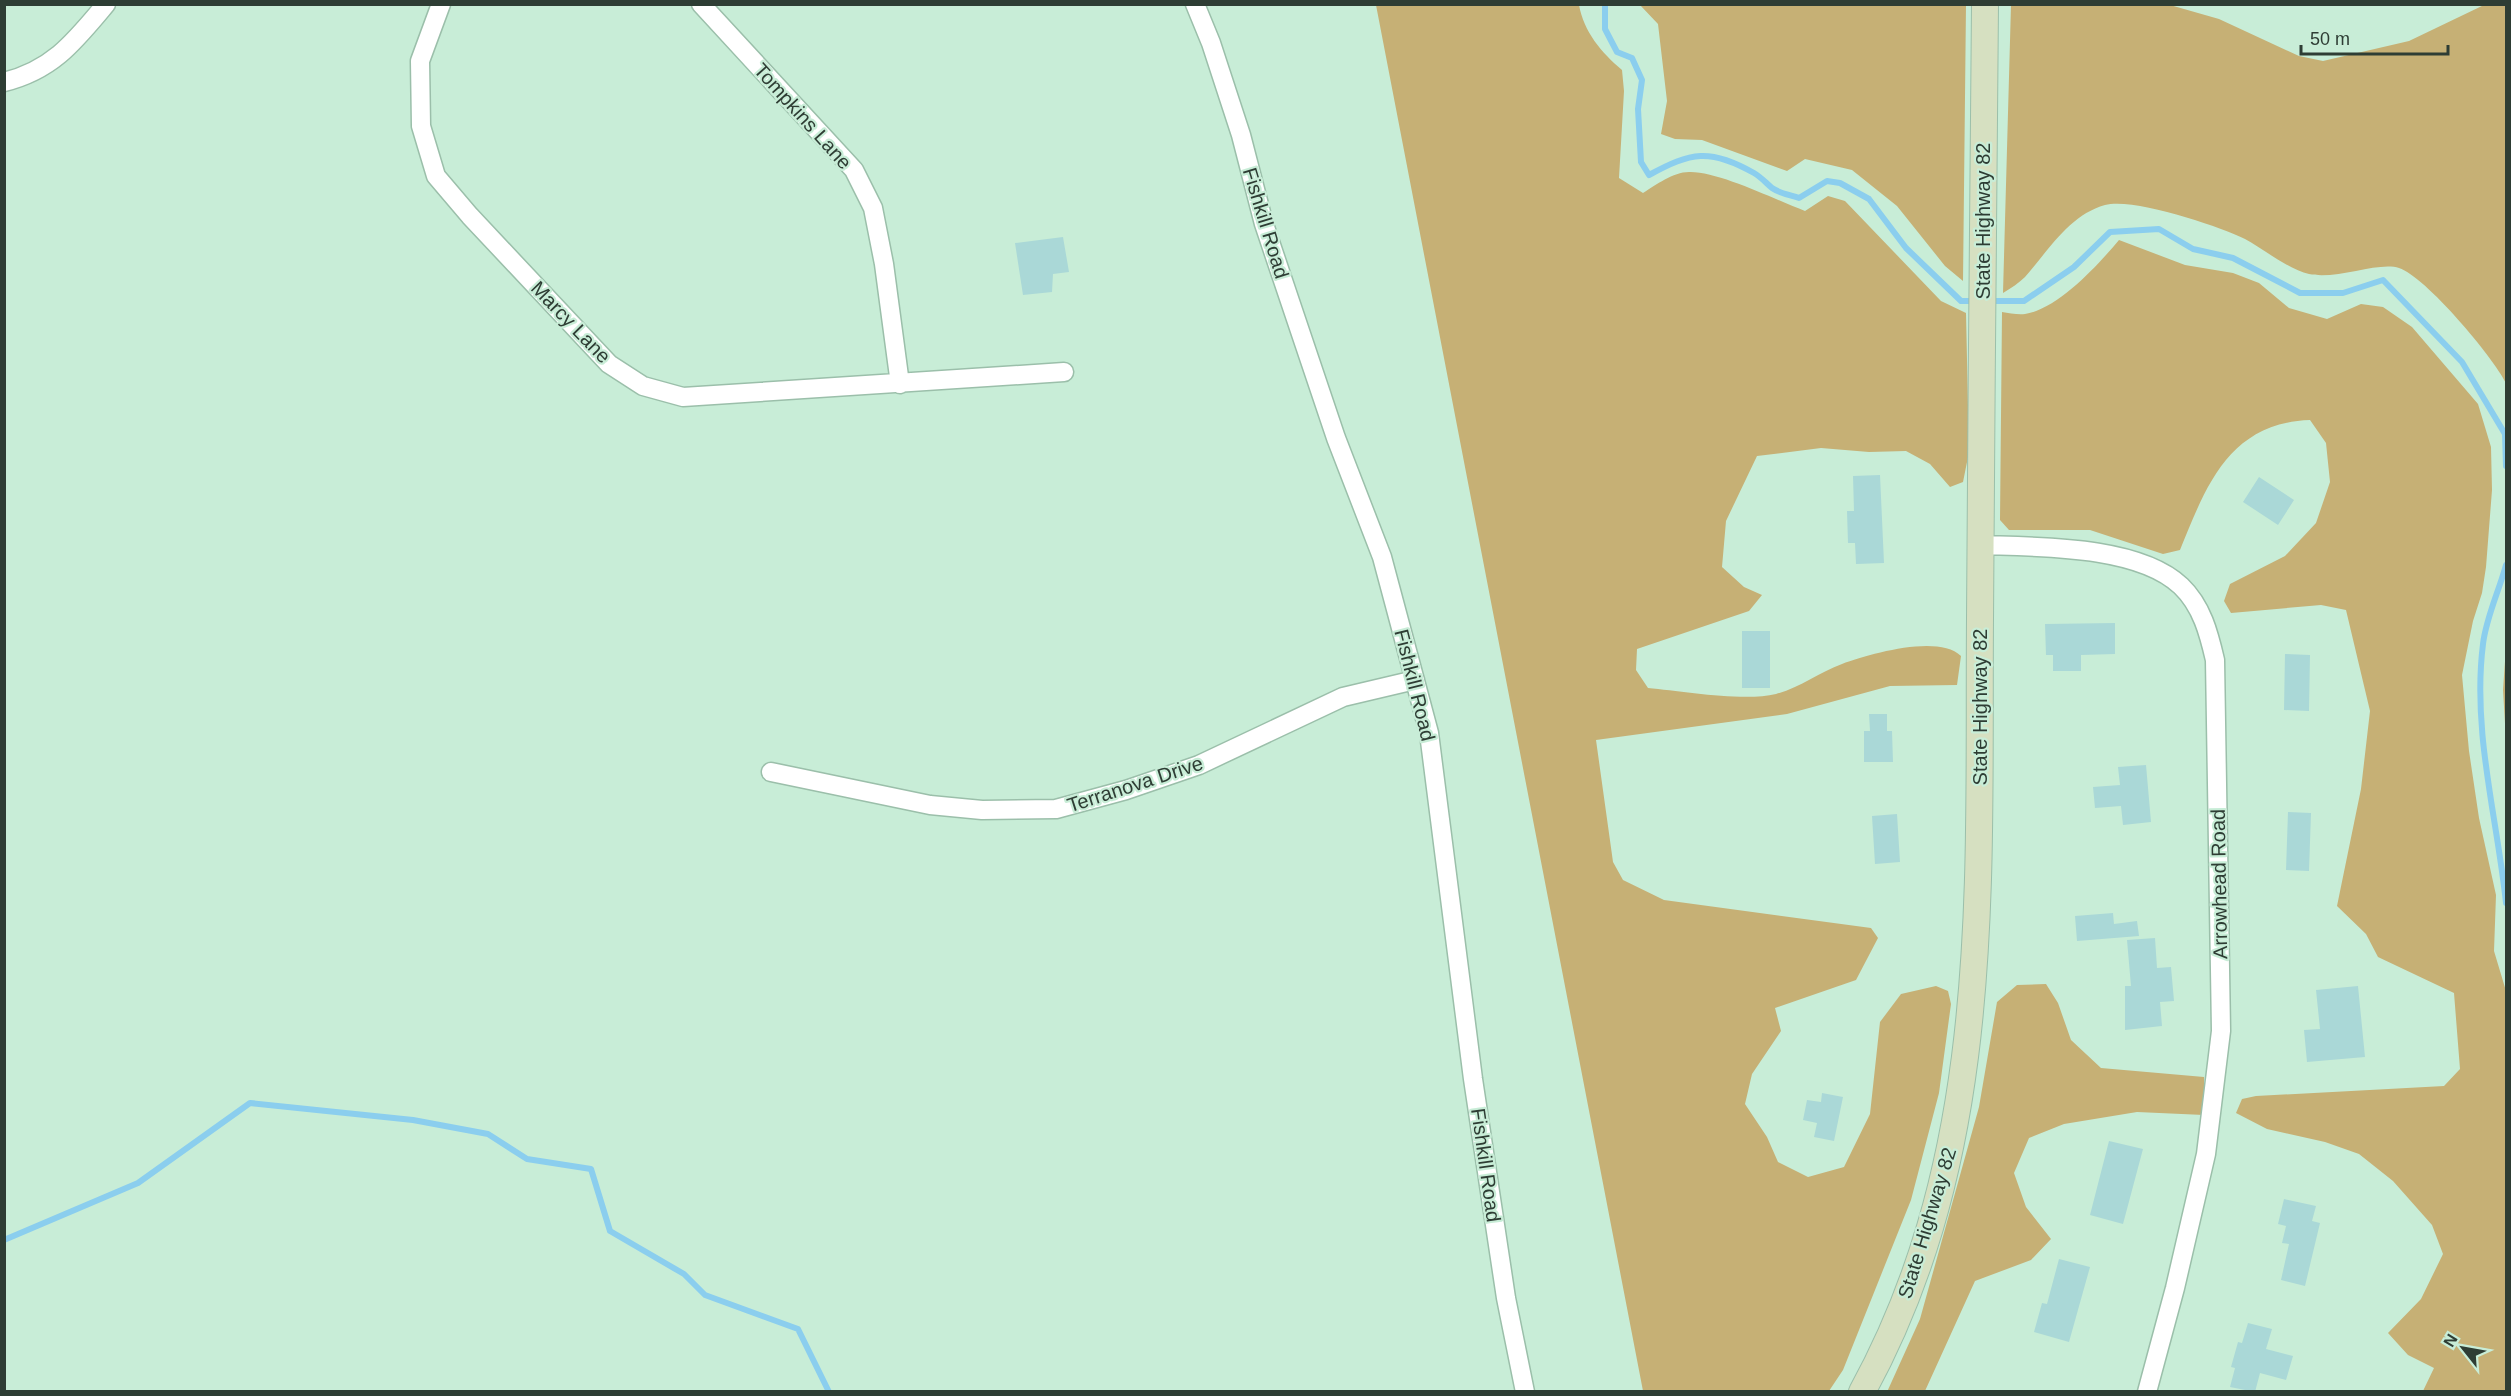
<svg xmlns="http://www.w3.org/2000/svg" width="2511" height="1396" font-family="Arial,sans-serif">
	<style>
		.forest { fill: #c6b075 }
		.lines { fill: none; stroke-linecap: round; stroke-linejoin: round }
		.stream { stroke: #8bceee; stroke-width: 6 }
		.building { fill: #aad8d7 }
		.street-casing { stroke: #9bbfaa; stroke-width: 21 }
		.secondary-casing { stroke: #9bbfaa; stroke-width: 28 }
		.street { stroke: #fff; stroke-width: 18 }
		.secondary { stroke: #d6e0c1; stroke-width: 26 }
		.labels { text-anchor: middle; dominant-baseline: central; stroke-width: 4.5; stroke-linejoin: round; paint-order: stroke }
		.street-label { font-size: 20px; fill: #2e3d34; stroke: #c8edd7 }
	</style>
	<rect width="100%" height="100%" fill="#c8edd7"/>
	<path class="forest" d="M1376,5h203c5,27 22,47 43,65l2,21 -5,87 24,15c13,-8 30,-21 46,-21 29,-1 87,28 116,39l23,-15 17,5 96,100 25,12 3,139 -6,30 -13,5 -20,-23 -24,-13 -37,1 -48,-4 -64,8 -31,65 -4,46 22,20 18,8 -13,16 -112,38 -1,21 12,18c34,3 96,14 128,6 23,-6 44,-22 66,-30 28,-10 96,-30 119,-8l-4,29 -67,1 -103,28 -191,26 17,122 10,18 41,20 207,28 7,10 -22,42 -81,28 6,23 -29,43 -7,30 22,33 11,25 30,15 36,-10 26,-53 10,-92 21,-28 35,-8 12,5 3,13 -12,89 -28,107 -68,170 -14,21h-186z
		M1640,5h326l-3,276 -18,-15 -48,-60 -45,-36 -47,-11 -18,12 -85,-31 -27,-1 -14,-5 6,-33 -9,-77z
		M2011,5h159l49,14 80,37 24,5 86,-20 75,-36h22v378c-13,-26 -80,-106 -107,-115 -20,-7 -62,12 -90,6 -19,-4 -46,-25 -64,-35 -26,-13 -112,-42 -140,-34 -36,10 -57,46 -80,72 -6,6 -14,11 -22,16z
		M2119,240l66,25 48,8 26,10 30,25 38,11 34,-15 22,3 29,20 66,77 13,43 1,43 -6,77 -4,26 -9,28 -11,54 7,76 10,67 17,77 -2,56 12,40v400h-83l11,-23 -26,-13 -20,-22 33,-34 22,-45 -11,-29 -39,-44 -34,-27 -34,-12 -58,-13 -31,-16 6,-14 14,-3 188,-10 16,-17 -6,-76 -76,-36 -12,-23 -29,-28 24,-117 9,-78 -24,-101 -25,-5 -90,8 -7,-12 6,-17 55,-28 31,-33 14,-41 -4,-39 -16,-23c-81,3 -104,66 -130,130l-17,4 -73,-24h-81l-9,-10 2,-208c7,1 16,3 23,2 33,-5 73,-49 94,-74z
		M2506,647v93l-3,-50z
		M2046,984l12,19 13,37 30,28 103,9v38l-67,-3 -73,12 -35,14 -15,35 12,34 25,32 -20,21 -56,21 -50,110 -38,1 33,-73 59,-212 18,-105 20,-17z"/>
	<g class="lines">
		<path class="stream" d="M1605,4v25l12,23 15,6 10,22 -4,29 3,53 8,13c42,-23 61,-27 105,-2 7,4 12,10 18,15 7,5 18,7 27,10l28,-17 13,2 29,16 37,49 55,53h15
			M1989,301h35l50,-34 36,-35 49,-3 34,20 40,9 67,35h43l40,-13 79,82 43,72 1,32
			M2506,565c-7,26 -20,53 -23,79 -11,87 14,173 23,259
			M4,1240l134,-57 112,-80 163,17 75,14 39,25 64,10 19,62 74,43 21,21 93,34 31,63"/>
	</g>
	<path class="building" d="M1063,237l6,35 -16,2 -1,18 -29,3 -8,-52z
		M1880,475l4,88 -28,1 -1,-21h-7l-1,-32h7l-1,-35z
		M2259,477l35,23 -16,25 -35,-23z
		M2115,623v31l-34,1v16h-28v-16h-7l-1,-31z
		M1742,631h28v57h-28z
		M2285,654l25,1 -1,56 -25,-1z
		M1869,714h18v17h5l1,31h-29v-31h6z
		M2146,765l5,57 -28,3 -2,-19 -26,2 -2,-21 27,-2 -2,-18z
		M2288,812l23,1 -2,58 -23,-1z
		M1897,814l3,48 -25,2 -3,-48z
		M2113,913l1,11 23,-3 2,15 -62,5 -2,-25z
		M2155,938l2,30 14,-1 3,34 -14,1 2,24 -37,4v-44h6l-4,-46z
		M2358,986l7,71 -58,5 -3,-32 16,-1 -4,-39z
		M1822,1093l21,4 -9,44 -20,-4 3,-14 -14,-3 4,-20 14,2z
		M2109,1141l34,8 -20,75 -33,-9z
		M2284,1199l32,7 -4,15 8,2 -15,63 -24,-6 8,-36 -7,-1 4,-17 -8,-2z
		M2059,1259l31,8 -21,75 -35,-10 8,-29 5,1z
		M2248,1323l24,6 -6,20 27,7 -7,24 -26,-7 -5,19 -25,-5 5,-19 -4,-1 7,-25 4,1z"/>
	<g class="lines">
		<defs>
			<path id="street" d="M441,4l-21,57 1,65 15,50 34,40 139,148 34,22 40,11 381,-25
				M701,4l153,166 19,38 11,56 16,120
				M1195,4l16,39 30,92 23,89 72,214 46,119 47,176 44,346 33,219 19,94
				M4,82c49,-12 71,-41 102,-78
				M1981,545c56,2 157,0 200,41 21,20 28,48 34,74l6,371 -15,123 -31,134 -28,104
				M771,772l159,33 52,5 74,-1 70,-19 73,-25 144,-68 72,-17"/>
			<path id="secondary" d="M1862,1392c132,-241 116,-508 118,-773 2,-205 2,-410 5,-615"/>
		</defs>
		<use href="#street" class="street-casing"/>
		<use href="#secondary" class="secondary-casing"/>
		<use href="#street" class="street"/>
		<use href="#secondary" class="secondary"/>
	</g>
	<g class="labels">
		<g class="street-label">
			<text transform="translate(803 116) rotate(48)">Tompkins Lane</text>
			<text transform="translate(1983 221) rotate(-90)">State Highway 82</text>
			<text transform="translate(1266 223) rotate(73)">Fishkill Road</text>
			<text transform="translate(571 322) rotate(46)">Marcy Lane</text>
			<text transform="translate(1415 685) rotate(76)">Fishkill Road</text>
			<text transform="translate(1980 707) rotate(-90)">State Highway 82</text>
			<text transform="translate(1135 784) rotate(-18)">Terranova Drive</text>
			<text transform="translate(2219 884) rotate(-91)">Arrowhead Road</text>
			<text transform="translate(1486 1165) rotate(82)">Fishkill Road</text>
			<text transform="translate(1927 1223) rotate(-73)">State Highway 82</text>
		</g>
	</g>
	<rect width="2511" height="1396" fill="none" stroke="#2e3d34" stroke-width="12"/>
	<g transform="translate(2463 1348) rotate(301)" stroke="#c8edd7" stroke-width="4.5" paint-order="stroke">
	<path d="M0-4.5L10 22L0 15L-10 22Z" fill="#2e3d34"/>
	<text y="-9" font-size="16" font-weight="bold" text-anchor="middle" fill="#2e3d34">N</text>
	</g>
	<path d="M2301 45v9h147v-9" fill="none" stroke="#2e3d34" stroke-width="3"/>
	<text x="2310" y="45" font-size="18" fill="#2e3d34" stroke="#c8edd7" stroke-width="4.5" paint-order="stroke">50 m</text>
</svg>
